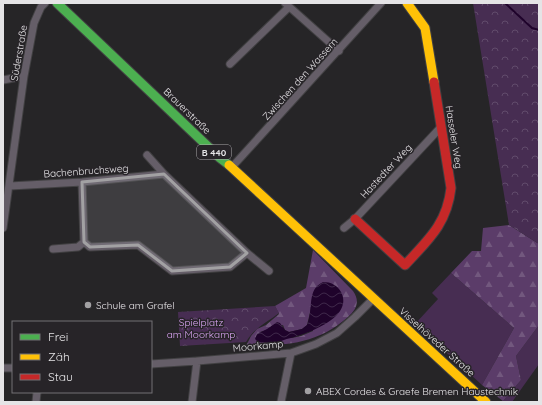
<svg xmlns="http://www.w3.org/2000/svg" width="542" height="405" font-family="Quicksand,sans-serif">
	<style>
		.grass { fill: #472d52 }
		.forest { fill: url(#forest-firs); fill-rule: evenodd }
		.park { fill: url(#park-crowns) }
		.water { fill: url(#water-waves) }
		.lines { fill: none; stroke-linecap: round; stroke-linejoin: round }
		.stream { stroke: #1f032b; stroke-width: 2 }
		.street-casing { stroke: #414042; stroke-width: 9 }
		.fast-casing { stroke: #414042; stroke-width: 11 }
		.slow-casing { stroke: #414042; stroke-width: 11 }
		.jam-casing { stroke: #414042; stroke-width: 11 }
		.street { stroke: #655e68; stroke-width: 7 }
		.fast { stroke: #4caf50; stroke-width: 9 }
		.slow { stroke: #ffc107; stroke-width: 9 }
		.jam { stroke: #c62828; stroke-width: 9 }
		.marked { fill: #a2a1a3; fill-opacity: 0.2; stroke: #a2a1a3; stroke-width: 3; stroke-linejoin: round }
		.poi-dot { fill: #a2a1a3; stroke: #272428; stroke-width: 1.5 }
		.labels { text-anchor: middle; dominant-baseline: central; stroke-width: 3; stroke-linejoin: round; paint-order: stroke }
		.shield { fill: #272428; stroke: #acaaad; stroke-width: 1 }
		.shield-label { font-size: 9px; font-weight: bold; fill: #e5e4e6 }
		.street-label { font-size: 10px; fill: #e5e4e6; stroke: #272428 }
		.poi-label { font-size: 10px; fill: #e5e4e6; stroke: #272428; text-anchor: start }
		.park-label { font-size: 10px; fill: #dda7f6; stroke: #272428 }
	</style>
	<defs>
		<pattern id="forest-firs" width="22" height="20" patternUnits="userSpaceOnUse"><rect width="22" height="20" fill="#5b3c69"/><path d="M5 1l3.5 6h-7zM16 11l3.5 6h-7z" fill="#72587e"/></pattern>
		<pattern id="park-crowns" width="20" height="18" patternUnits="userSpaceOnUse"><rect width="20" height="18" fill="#472d52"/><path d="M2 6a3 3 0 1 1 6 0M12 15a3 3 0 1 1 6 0" fill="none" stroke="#614b6b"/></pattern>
		<pattern id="water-waves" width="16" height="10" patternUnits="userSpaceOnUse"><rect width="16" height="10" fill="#1f032b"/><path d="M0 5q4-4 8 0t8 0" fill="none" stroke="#3f284a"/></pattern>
	</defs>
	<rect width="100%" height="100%" fill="#262527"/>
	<path class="grass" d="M451,273l63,55 -32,57 -67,-61 23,-25 -6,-6z
		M539,325v39l-27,38h-9v-1l18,-21 -5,-24z"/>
	<path class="forest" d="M509,225l30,19v81l-23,31 5,24 -18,21 -21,-16 32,-57 -63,-55 21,-22h9l2,-23z
		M313,250l40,41c7,10 4,18 -5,26 -32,28 -62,28 -102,29l5,-10 6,-7 9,-4 13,-11 -4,-8 31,-18zM311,308l2,23 -12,5 -9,2 -32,-6 23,-7 2,5 4,2 13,-3 5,-4z"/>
	<path class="park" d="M473,3h66v241l-30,-19z
		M275,306l4,7c-13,10 -25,15 -33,29l-66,4 -2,-34z"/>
	<path class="water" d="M323,282c8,0 14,3 18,10 13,25 -32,41 -50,46 -6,1 -11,4 -17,5 -6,0 -11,-1 -16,-1l-3,-3 2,-5 10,-5 10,-7 3,1 5,7 4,2 13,-3 5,-4c7,-16 -1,-35 16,-43z"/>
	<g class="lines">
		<path class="stream" d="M505,3l27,25 7,2"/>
		<defs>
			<path id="street" d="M285,3l54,48
				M230,64l59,-57
				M3,80l21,-4
				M147,155l17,19
				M232,167l149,-164
				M82,182l2,60
				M10,186l72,-4 82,-8 83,79 22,18
				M3,228l21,-152 10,-53 7,-16 4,-4
				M344,228l11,-9 86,-92
				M53,249l25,-2 6,-5 6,5 48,-2 34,26 58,-4 17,-14
				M151,364l46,-3 94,-8 25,-9 21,-11 18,-16 18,-18
				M3,368h10
				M36,402l1,-10
				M192,402l5,-41
				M281,402l10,-49"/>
			<path id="fast" d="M57,3l163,155 9,7"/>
			<path id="slow" d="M407,3l18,25 9,54
				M229,165l257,237"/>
			<path id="jam" d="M355,219l50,46c23,-25 42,-41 46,-77l-17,-106"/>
		</defs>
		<use href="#street" class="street-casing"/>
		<use href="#fast" class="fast-casing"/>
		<use href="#slow" class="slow-casing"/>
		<use href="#jam" class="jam-casing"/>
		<use href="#street" class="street"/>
		<use href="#fast" class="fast"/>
		<use href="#slow" class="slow"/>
		<use href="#jam" class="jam"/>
	</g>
	<path class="marked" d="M164,174l83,79 -17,14 -58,4 -34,-26 -48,2 -6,-5 -2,-60z"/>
	<g class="poi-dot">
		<circle cx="88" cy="305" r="4"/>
		<circle cx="308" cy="391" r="4"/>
	</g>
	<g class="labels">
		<rect class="shield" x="197" y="145" width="34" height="14" rx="3"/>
		<g class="shield-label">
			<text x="214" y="152">B 440</text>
		</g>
		<g class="street-label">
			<text transform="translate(19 53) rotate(-80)">Süderstraße</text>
			<text transform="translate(300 79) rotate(-48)">Zwischen den Wassern</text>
			<text transform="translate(187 111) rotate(44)">Brauerstraße</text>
			<text transform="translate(454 137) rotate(81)">Hasseler Weg</text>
			<text transform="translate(86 171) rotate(-4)">Bachenbruchsweg</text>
			<text transform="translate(386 171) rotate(-47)">Hastedter Weg</text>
			<text transform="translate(437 342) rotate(42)">Visselhöveder Straße</text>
			<text transform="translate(258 346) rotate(-5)">Moorkamp</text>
		</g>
		<g class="poi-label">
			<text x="96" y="305">Schule am Grafel</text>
			<text x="316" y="391">ABEX Cordes &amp; Graefe Bremen Haustechnik</text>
		</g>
		<g class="park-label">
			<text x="201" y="322">Spielplatz<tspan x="201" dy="12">am Moorkamp</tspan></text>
		</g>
	</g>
	<rect width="542" height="405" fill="none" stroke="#e5e4e6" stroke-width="8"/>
	<rect x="12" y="321" width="140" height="72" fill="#272428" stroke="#737174"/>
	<rect x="20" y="334" width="20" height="6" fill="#4caf50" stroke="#737174"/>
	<text x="48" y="341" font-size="12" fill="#e5e4e6">Frei</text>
	<rect x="20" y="354" width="20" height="6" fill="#ffc107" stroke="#737174"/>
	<text x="48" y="361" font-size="12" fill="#e5e4e6">Zäh</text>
	<rect x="20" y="374" width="20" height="6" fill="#c62828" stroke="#737174"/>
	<text x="48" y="381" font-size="12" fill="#e5e4e6">Stau</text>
</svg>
